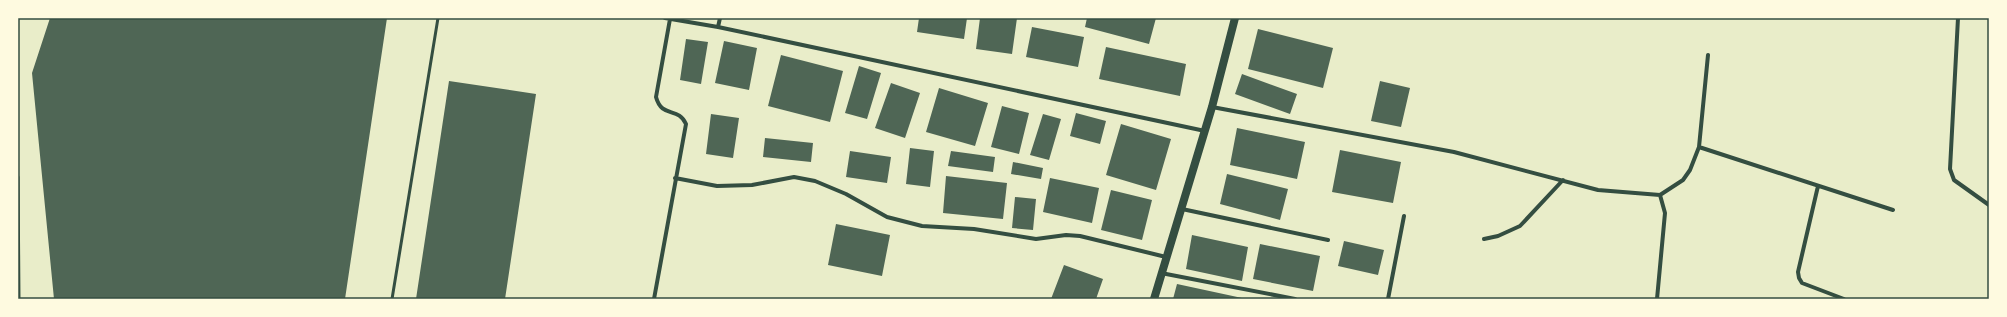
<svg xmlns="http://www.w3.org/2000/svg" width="2007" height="317" font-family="Montserrat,sans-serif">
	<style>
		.building { fill: #4f6655 }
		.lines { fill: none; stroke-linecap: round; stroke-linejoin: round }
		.service { stroke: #344e41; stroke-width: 3 }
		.minor { stroke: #344e41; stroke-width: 4 }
		.secondary { stroke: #344e41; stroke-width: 8 }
		.neatline { fill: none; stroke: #344e41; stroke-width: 1.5 }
	</style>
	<rect width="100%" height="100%" fill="#e9edc9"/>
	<path class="building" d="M50,18h337l-42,281h-291l-22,-226z
		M919,18h48l-3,21 -47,-7z
		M980,18h37l-5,36 -36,-5z
		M1087,18h69l-7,26 -64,-17z
		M1032,27l52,10 -6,30 -52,-10z
		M1258,29l75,19 -10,40 -75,-19z
		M686,39l22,3 -7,42 -21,-4z
		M724,41l33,7 -8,42 -34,-7z
		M1106,47l80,17 -6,32 -81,-17z
		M781,55l62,16 -13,51 -62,-16z
		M859,66l22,7 -14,46 -22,-6z
		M1242,74l55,20 -7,20 -55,-20z
		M449,81l87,13 -31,205h-89z
		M1380,81l30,7 -9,39 -30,-6z
		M891,83l29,10 -15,45 -30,-10z
		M939,88l49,15 -13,43 -49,-14z
		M1002,106l27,7 -10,41 -28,-7z
		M1076,113l30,8 -6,23 -30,-8z
		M711,114l28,4 -6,40 -27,-4z
		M1043,114l18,5 -12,41 -19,-5z
		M1121,124l50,15 -15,51 -50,-15z
		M1237,128l68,14 -8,37 -67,-14z
		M765,138l48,5 -2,19 -48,-5z
		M910,148l24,3 -4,36 -24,-3z
		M1340,150l61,12 -8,41 -61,-11z
		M850,151l41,6 -4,26 -41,-6z
		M951,151l44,6 -2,15 -45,-6z
		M1013,162l30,6 -2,11 -30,-5z
		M1227,174l61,15 -8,31 -60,-16z
		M946,176l61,7 -4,36 -60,-6z
		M1050,178l49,10 -7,35 -49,-11z
		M1111,190l41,10 -10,40 -41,-10z
		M1015,197l21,2 -3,31 -21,-2z
		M836,224l54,11 -8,41 -54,-11z
		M1192,235l56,12 -6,34 -56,-12z
		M1344,241l40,9 -6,25 -40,-9z
		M1260,244l60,12 -7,35 -60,-12z
		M1064,265l39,14 -7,20h-45z
		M1177,284l65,14v1h-69z"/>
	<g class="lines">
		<path class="service" d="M18,177l1,122
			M392,299l46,-281"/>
		<path class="minor" d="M665,18l53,9 487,104
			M1958,18l-8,151 4,11 35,25
			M718,27l2,-9
			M1212,107l242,45 144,38 62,5 23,-15 7,-10 9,-23 9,-92
			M1699,147l194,63
			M675,178l42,8 35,-1 42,-8 21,4 31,13 41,23 35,9 52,3 62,10 30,-4 14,1 86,21
			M1818,186l-20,86 1,6 3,5 42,16
			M1182,209l146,31
			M1484,239l14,-3 22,-10 43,-46
			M1161,273l134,26
			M654,299l32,-175c-8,-18 -24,-5 -30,-27l14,-78
			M1388,299l16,-83
			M1657,299l8,-86 -5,-18"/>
		<path class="secondary" d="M1154,299l58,-192 23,-89"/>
	</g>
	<rect width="2007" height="317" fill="none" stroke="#fefae0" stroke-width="38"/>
	<rect x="19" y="19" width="1969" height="279" class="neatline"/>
</svg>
